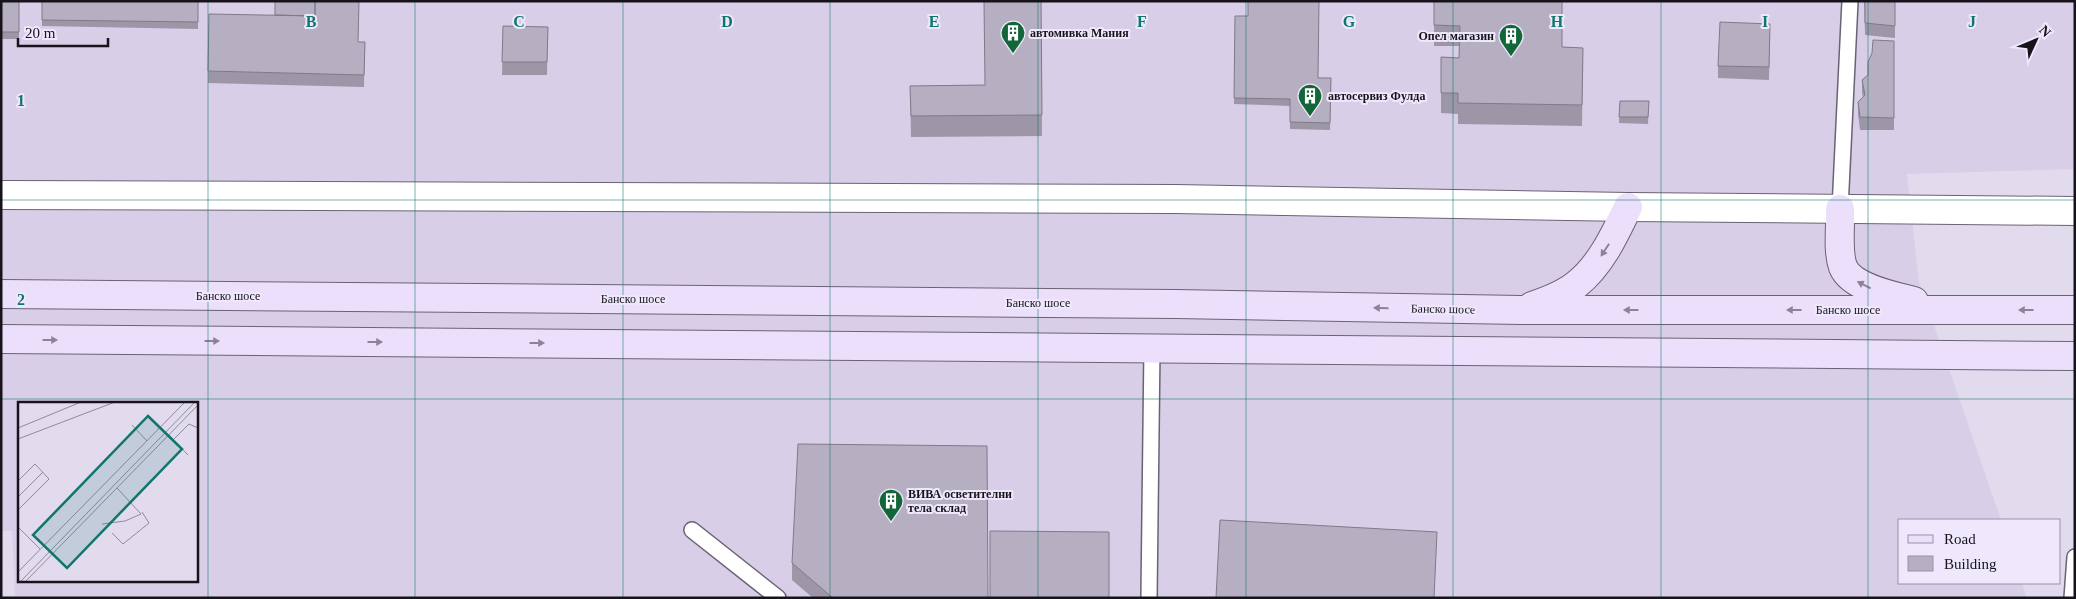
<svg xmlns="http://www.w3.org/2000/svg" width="2076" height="599" font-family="'Times New Roman',serif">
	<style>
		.built { fill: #d8cee8; fill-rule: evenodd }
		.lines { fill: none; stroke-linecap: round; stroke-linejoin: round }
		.service-casing { stroke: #6a6374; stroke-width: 18 }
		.minor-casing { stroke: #6a6374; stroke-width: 30 }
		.secondary-casing { stroke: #6a6374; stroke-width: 30 }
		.service { stroke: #fff; stroke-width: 15 }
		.minor { stroke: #fff; stroke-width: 28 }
		.secondary { stroke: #ecdffc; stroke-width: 28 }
		.wall { fill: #9d96a7 }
		.building { fill: #b6afc2; stroke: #7f7a88 }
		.oneway { fill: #8c8396 }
		.grid { fill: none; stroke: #0f766e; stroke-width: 1; stroke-opacity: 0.55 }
		.labels { text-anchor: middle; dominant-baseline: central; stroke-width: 4; stroke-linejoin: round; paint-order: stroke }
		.poi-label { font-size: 12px; font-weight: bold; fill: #16131a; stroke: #efe8fc; text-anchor: start }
		.street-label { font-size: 12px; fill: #16131a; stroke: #efe8fc }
		.inset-road { fill: none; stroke: #908b99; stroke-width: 1 }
		.view { fill: #0f766e; fill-opacity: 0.15; stroke: #0f766e; stroke-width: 2.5 }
		.inset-edge { fill: none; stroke: #16131a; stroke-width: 2.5 }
		.grid-label { font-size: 16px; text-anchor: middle; font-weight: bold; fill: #0f766e; stroke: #efe8fc; stroke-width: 4; stroke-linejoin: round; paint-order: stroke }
	</style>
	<rect width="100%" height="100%" fill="#e2dbee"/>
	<path class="built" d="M1,1h2074v168l-168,5 12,108 82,238h-101v63h122l5,15h-2012l-3,-67h-11zM19,403h177v177h-177z"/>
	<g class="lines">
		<defs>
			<path id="service" d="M1840,209l10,-208
				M692,530l86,68
				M1149,598l3,-251
				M2072,598l3,-41"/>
			<path id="minor" d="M1,195l1174,4 453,8 447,4"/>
			<path id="secondary" d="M1840,209c1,17 -3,41 3,58 9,21 51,29 71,34
				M1,294l1175,10 345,6h554
				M1532,306c15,-5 32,-11 45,-22 24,-19 38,-50 51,-77
				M1,339l2074,17"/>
		</defs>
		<use href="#service" class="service-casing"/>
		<use href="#minor" class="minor-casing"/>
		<use href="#secondary" class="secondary-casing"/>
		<use href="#service" class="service"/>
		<use href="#minor" class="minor"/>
		<use href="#secondary" class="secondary"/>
	</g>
	<path class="wall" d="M1,1h18v38h-18z
		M42,1h156v28l-156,-3z
		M1041,1l1,135 -131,1 -1,-51 75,-1z
		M1434,1l128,46 21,1 -1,78 -124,-2v-10l-17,-1v-56l18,1v-12h-25z
		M1864,1h31v37l-30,-3z
		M209,14l149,28h7l-1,45 -156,-4z
		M1235,16h13l70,62h13l-1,52 -40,-1v-23l-56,-2z
		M503,26l45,1 -1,48h-45z
		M1770,37l-1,43 -51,-2v-12z
		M1894,41v89h-34l-2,-16v-12l5,-5 -1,-4v-13l6,-5z
		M1620,101h29l-1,23 -29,-1z
		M792,563l196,35h-175l-21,-18z"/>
	<path class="building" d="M1,1h18v31h-18z
		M42,1h156v21l-156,-2z
		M275,1h40v15l-40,-1z
		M315,1h44l-1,41h7l-1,33 -156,-4 1,-57 106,2z
		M984,1h57l1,114 -131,1 -1,-30 75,-1z
		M1248,1h71l-1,77h13l-1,45 -40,-1v-23l-56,-1 1,-82h13z
		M1434,1h128v46l21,1 -1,57 -124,-2v-10h-17v-36l18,1 1,-32 -26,-1z
		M1865,1h30v25l-30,-3z
		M1720,22l50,2 -1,43 -51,-1z
		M503,26l45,1 -1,35h-45z
		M1873,40l21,1v77l-34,-1 -2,-15 7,-7 -3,-15 6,-5v-13l4,-9z
		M1620,101h29l-1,16h-29z
		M798,444l189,2 1,152h-155l-41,-35z
		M1220,520l217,12 -3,66h-218z
		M990,531l119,1v66h-119z"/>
	<defs><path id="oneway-solid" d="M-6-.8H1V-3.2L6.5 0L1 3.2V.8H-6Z" transform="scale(1.25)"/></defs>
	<g class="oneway">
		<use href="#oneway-solid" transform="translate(1605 250) rotate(123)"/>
		<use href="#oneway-solid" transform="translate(1864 285) rotate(-153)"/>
		<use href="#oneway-solid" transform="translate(1381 308) rotate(-179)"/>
		<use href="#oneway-solid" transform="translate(1631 310) rotate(-180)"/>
		<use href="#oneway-solid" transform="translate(1794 310) rotate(-180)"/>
		<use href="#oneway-solid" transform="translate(2026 310) rotate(180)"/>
		<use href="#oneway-solid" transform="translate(50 340)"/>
		<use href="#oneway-solid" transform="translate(212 341)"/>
		<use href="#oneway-solid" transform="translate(375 342)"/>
		<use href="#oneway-solid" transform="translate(537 343)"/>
	</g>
	<path class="grid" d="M208,1v597M415,1v597M623,1v597M830,1v597M1038,1v597M1246,1v597M1453,1v597M1661,1v597M1868,1v597M1,200h2074M1,399h2074"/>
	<defs>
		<symbol id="building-pin" viewBox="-11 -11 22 30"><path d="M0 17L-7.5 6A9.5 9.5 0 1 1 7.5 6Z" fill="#136637" stroke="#efe8fc"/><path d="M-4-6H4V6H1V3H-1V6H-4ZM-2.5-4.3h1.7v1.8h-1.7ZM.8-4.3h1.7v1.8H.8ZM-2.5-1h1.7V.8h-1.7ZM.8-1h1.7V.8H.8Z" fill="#fff"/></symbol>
	</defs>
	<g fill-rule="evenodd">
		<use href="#building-pin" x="999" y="19" width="28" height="38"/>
		<use href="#building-pin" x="1497" y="22" width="28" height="38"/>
		<use href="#building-pin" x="1296" y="82" width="28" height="38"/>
		<use href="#building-pin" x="877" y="487" width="28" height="38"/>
	</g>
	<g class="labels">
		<g class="poi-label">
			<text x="1030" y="33">автомивка Мания</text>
			<text x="1494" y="36" text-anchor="end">Опел магазин</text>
			<text x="1328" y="96">автосервиз Фулда</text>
			<text x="908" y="494">ВИВА осветителни<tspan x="908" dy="14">тела склад</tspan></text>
		</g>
		<g class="street-label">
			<text x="228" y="296">Банско шосе</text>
			<text x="633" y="299">Банско шосе</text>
			<text x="1038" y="303">Банско шосе</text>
			<text transform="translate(1443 309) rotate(1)">Банско шосе</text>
			<text x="1848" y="310">Банско шосе</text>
		</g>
	</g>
	<g transform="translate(18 402)">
		<rect width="180" height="180" fill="#e2dbee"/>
		<path class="inset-road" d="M114,23l15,16M0,26l63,-26M151,33l19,20M0,37l97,-37M155,38l16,-16 9,4M0,79l17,-17 14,15 -31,31M0,95l25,-25M84,122l23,-3 16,-7 -24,-26M0,125l22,22M94,131l11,11 26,-21 -7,-11M0,170l167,-170M2,180l175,-180M7,180l173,-177"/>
		<path class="view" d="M130,14l34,33 -115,119 -34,-33z"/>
		<rect width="180" height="180" class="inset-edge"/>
	</g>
	<g class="grid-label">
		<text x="311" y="27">B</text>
		<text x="519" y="27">C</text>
		<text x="727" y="27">D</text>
		<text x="934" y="27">E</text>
		<text x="1142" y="27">F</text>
		<text x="1349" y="27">G</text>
		<text x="1557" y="27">H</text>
		<text x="1765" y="27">I</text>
		<text x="1972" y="27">J</text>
		<text x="21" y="106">1</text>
		<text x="21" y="305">2</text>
	</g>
	<rect width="2076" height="599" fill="none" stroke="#16131a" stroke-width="5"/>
	<rect x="1898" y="519" width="162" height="65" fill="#efe8fc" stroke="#9893a2"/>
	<rect x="1908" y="535" width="25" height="8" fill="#ecdffc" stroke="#9893a2"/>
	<text x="1944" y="544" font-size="15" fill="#16131a">Road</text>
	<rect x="1908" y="556" width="25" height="15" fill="#b6afc2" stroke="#9893a2"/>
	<text x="1944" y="569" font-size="15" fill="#16131a">Building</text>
	<g transform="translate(2036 40) rotate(46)" stroke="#efe8fc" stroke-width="4" paint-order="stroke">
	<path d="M0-4L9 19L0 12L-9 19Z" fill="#16131a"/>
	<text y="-8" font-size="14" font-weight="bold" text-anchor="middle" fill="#16131a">N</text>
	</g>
	<path d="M18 38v8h90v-8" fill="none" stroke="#16131a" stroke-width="2.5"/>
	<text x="25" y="38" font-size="15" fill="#16131a" stroke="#efe8fc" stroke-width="4" paint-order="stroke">20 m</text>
</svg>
